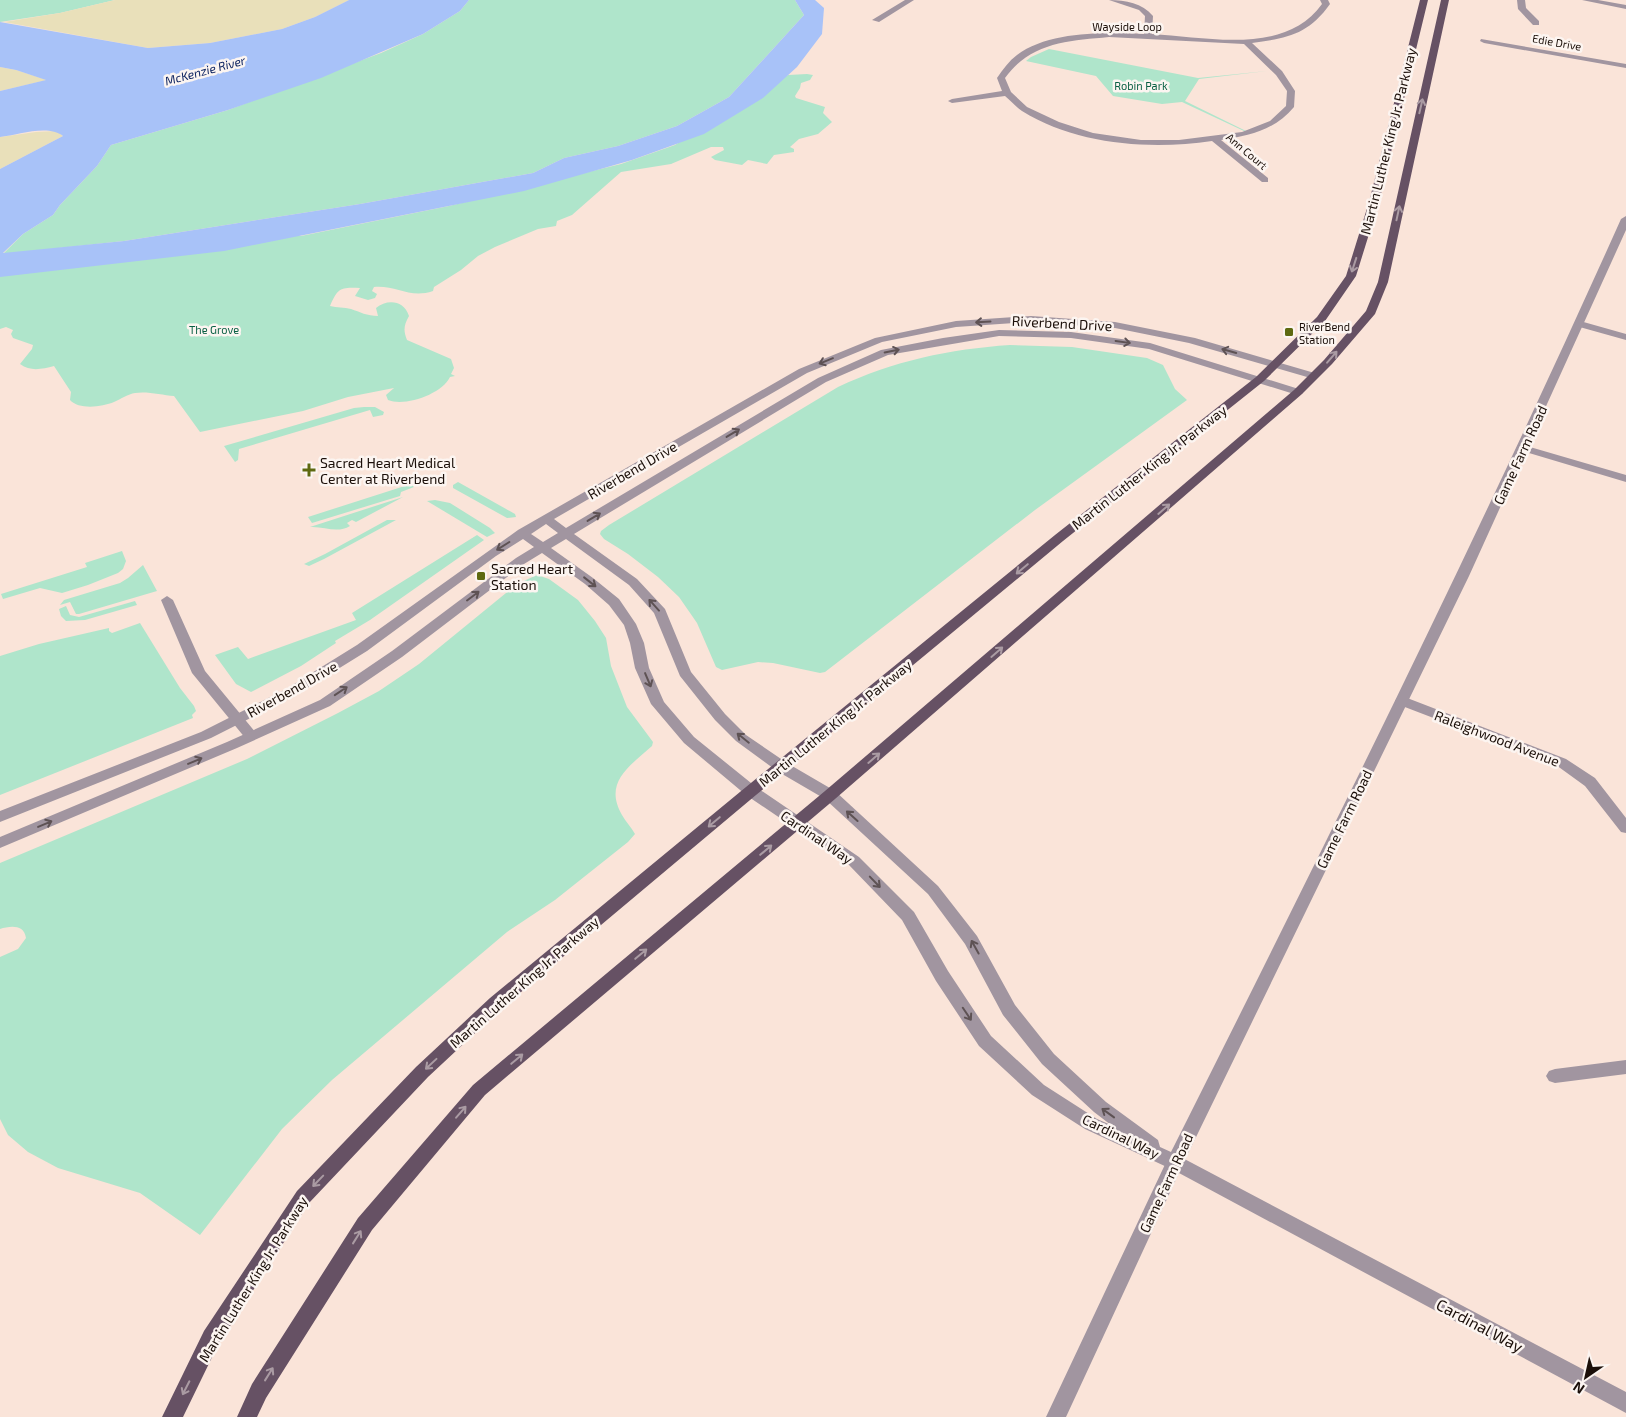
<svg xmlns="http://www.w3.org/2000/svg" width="1626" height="1417" font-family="'Exo 2',sans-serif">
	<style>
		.green { fill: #afe5cb }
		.sand { fill: #e9e0ba }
		.water { fill: #a8c2f8 }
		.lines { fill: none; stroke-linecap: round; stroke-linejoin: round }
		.minor { fill: #a195a0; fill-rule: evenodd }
		.tertiary { fill: #a195a0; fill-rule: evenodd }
		.primary { fill: #665164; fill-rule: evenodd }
		.oneway { stroke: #aa9ba3 }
		.oneway2 { stroke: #5e5254 }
		.poi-dot { fill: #5e6910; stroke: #fcf5f1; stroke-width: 2 }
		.labels { text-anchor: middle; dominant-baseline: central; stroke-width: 5; stroke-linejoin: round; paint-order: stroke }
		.far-street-label { font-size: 11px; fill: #1b0f09; stroke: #fcf5f1 }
		.far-park-label { font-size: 11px; fill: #085f43; stroke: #fcf5f1 }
		.far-poi-label { font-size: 11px; fill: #1b0f09; stroke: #fcf5f1; text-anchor: start }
		.far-water-label { font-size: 12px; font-style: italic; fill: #0e2461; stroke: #fcf5f1 }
		.street-label { font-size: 14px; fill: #1b0f09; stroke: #fcf5f1 }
		.poi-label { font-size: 14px; fill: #1b0f09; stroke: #fcf5f1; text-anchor: start }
		.near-street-label { font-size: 16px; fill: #1b0f09; stroke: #fcf5f1 }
	</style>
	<rect width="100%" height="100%" fill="#fae4d9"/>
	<path class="green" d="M0,0h115l-55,13 -60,9z
		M469,0h326l9,15 -75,82 -52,29 -59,20 -54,12 -31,15 -173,31 -236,37 -121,13 20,-20 30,-19 7,-10 37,-39 14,-21 117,-35 153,-57 42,-19 37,-23z
		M1049,49l149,29 69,-7 -68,8 -14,22 61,30h-2l-62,-29 -20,2 -49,-8 -17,-20 -70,-15 5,-4z
		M807,74l6,1 -3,5 -9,3 -1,5 -5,8 1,2 29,9 -2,6 9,9 -14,12 -19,5 -9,8 4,2v3l-20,3 -7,9 -19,-4 -6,5 -27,-5 -4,-3 13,-7 -1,-3h-12l-40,17 -50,8 -49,43 -15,6 -1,5 -18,3 -43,18 -17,9 -17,14 -27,17 -1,4c-23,8 -37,-6 -59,-4l-2,4 5,3 -2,4 -7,2 -13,-4 5,-8c-20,-1 -22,0 -30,18 7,2 14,1 21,3 9,3 16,7 27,7l-2,-8c11,-9 28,-8 33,8 -5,9 -6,14 -2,24l44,19 3,9 -3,6 4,2 -5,1c-8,17 -45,30 -62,23l-2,-5 8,-7 -46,9 -45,14 -103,21 -26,-36c-12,-1 -27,-5 -39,-3 -7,1 -14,6 -21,9 -12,5 -35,8 -44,-2l1,-8 -17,-26c-12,3 -23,6 -34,-2l12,-15 1,-4 -20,-7 -2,-4 2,-4 -7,-3 -6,2v-55l295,-39 6,1 148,-30 172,-42 54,-19 113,-70z
		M1010,345l62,2 75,11 16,7 12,24 12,11 -152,110 -210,162 -5,1 -47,-10 -15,-1 -36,8 -6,-3 -19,-44 -18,-26 -21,-20 -30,-23 -24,-15 -4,-5 1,-3 8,-6 229,-138c55,-26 112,-38 172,-42z
		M364,407h11l9,5 -1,3 -10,2 -3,-7 -131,39 -1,11 -3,2 -11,-16 130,-38z
		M458,482l57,32 1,3 -9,1 -54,-30v-3z
		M411,484l3,3 -13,5 -1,4 -88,27 -4,-6z
		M403,497l-47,25 -4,-2 -5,3 3,3c-13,8 -26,0 -40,1z
		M435,500l15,3 40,25 5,5 -8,4 -60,-36z
		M387,520h9l-72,39 -15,7 -5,-2 21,-10z
		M477,535l7,5 -114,80 -35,21 1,2 -35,23 -50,26 -15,-8 -21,-29 23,-8 10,12 108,-39 -4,-7z
		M122,551l4,10 -3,8 -5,4 -30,12 -26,8 -22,-5 -37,11 -2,-5 86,-27 -2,-4z
		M143,565l14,26 -78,23h-3l-6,-12 -10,3 4,-5 56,-17 8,-5z
		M537,575l12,4 29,21 17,21 11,17 5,28 16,41 26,35 -1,4c-22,20 -49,36 -30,69 4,7 9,12 13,19l-7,8 -73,58 -48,32 -175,148 -50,49 -82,106 -60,-42 -82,-25 -30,-16 -20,-17 -8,-16v-162l18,-8 8,-11c-2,-14 -16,-12 -26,-9v-66l247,-104 91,-46 41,-22 40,-27 98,-80z
		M135,601l2,4 -52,15 -19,1 -5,-5 -2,-7 7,-3 4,9 9,2z
		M140,623l40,65 14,18 2,5 -4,4 1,3 -193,77v-139l39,-12 70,-16v3l3,2z"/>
	<path class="sand" d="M115,0h234l-34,17 -33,12 -72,14 -62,5 -144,-26 56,-9z
		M0,67l16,3 31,10 -47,11z
		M56,131l7,5 -63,33v-32l36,-5z"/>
	<path class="water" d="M349,0h120l-9,11 -37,23 -102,44 -93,32 -117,35 -14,21 -37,39 -7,10 -30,19 -20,19 121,-12 236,-37 173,-31 31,-15 54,-12 59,-20 52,-29 75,-82 -9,-15h20l9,8 -2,26 -25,33 -34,31 -59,36 -72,26 -108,31 -300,60 -224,26v-108l63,-33c-15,-12 -45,-1 -63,1v-46l46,-11 -30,-10 -16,-3v-45l148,26 62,-5 72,-14 33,-12z"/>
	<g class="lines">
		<path class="minor" d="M905,0h9l-35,22 -7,-2z
			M1109,0c17,0 33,3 44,16l-1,18c55,3 133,22 170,-30l-2,-4h8l2,4c-22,31 -43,34 -78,39l30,28 13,20 -1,16c-19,23 -45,29 -73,33l47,38v4h-6l-50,-41c-62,9 -135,4 -190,-30 -6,-4 -11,-10 -17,-15l-53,7 -4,-2 4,-2 50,-8 -5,-13c6,-9 12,-17 20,-23 32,-24 90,-23 127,-21l1,-18 -6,-6zM1109,37l135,7 32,31 11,16 -1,15 -16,15 -28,11 -63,8h-38l-48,-7 -34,-11 -32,-15 -16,-15 -6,-14c26,-36 63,-37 104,-41z
			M1517,0h8l1,8 13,13v4h-6l-15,-16z
			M1582,0h16l28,5v4z
			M1481,39l145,25v4l-142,-25 -4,-2z
			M1580,321l46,13v6l-50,-14v-4z
			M1523,445l103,30v7l-107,-32 -2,-2z
			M167,596l6,4 32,71 51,62 2,3 -2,3h-10l-54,-66 -31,-73z
			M1402,696l164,63 29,19 31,40v15l-5,-1 -36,-46 -29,-21 -159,-61 -2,-3 2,-3z
			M1626,1060v14l-71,9 -6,-2 -3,-5 3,-5 6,-2z
			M1175,1154l451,238v21l-447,-240 -113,244h-20l123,-261z"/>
		<path class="tertiary" d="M1626,216v14l-157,346 -288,592 -6,2 -6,-2 -84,-39 -53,-34 -53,-49 -43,-65 -34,-61 -53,-55 -103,-70 -62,-52 -33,-39 -16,-36 -5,-25 -6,-18 -15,-20 -24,-21 -43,-31 -18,11 -122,93 -72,49 -93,42 -237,100v-11l227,-95 93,-42 72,-49 124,-93 18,-11 -11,-8 -27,17 -129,95 -71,44 -85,43 -211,84v-11l201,-79 85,-43 71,-44 161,-115 281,-161 76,-31 81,-17 75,-5 84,6 80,16 123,36 1,2 -5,3 -125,-36 -74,-15 -84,-6 -75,5 -74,15 -75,31 -253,146 12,9 252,-150 63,-28 62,-12 56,-8 72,2 79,11 152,47 1,2 -1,2h-8l-145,-45 -78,-11 -72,-2 -111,19 -62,27 -252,152 63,45 28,30 26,63 34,42 21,21 41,28 48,28 103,95 39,50 38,69 39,49 52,48 52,38 2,7 11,5c155,-309 309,-618 450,-933zM546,524l12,9 -15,9 -12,-8zM566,539l63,46 25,28 26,63 35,44 21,21 41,30 48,28 103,95 37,50 38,71 39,49 52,48 17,13 -14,-6 -53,-34 -53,-49 -43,-65 -34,-59 -55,-55 -103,-70 -62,-50 -30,-35 -15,-34 -5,-25 -8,-19 -17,-25 -26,-21 -42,-30z"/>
		<path class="primary" d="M1420,0h8l-49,202 -23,74 -31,45 -61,60 -201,160 -307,254 -254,213 -74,69 -119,126 -91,142 -35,72h-21l42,-86 93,-140 119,-124 74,-69 256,-211 309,-252 201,-158 61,-60 29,-41 23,-74z
			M1441,0h8l-61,282 -13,32 -43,50 -30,30 -467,405 -350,296 -113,135 -106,168 -9,19h-20l15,-33 106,-166 115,-133 352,-294 469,-401 30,-30 42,-49 12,-29z"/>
	</g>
	<defs><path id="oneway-shaft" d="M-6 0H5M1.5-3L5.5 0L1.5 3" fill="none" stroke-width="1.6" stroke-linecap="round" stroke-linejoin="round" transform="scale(1.25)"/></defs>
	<g class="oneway">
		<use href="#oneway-shaft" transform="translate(1421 106) rotate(-77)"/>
		<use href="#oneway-shaft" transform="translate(1398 213) rotate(-78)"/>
		<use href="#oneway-shaft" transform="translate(1354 265) rotate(108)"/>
		<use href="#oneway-shaft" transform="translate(1332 357) rotate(-49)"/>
		<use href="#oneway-shaft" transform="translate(1164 509) rotate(-41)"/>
		<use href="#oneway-shaft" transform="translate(1022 569) rotate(140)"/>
		<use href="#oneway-shaft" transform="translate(997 652) rotate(-41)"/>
		<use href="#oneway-shaft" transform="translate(874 758) rotate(-41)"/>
		<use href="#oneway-shaft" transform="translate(714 822) rotate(140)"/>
		<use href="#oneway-shaft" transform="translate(766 850) rotate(-40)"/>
		<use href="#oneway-shaft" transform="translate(641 954) rotate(-40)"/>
		<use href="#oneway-shaft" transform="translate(517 1059) rotate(-40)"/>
		<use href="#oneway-shaft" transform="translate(431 1064) rotate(137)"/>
		<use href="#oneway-shaft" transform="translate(461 1112) rotate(-49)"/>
		<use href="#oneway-shaft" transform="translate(318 1181) rotate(134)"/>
		<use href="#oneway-shaft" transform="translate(357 1237) rotate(-58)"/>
		<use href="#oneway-shaft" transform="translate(269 1374) rotate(-58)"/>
		<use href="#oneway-shaft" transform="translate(186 1388) rotate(117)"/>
	</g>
	<g class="oneway2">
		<use href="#oneway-shaft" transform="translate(983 322) rotate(177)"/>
		<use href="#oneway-shaft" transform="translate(1123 342) rotate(8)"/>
		<use href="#oneway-shaft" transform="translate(892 351) rotate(-12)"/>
		<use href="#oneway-shaft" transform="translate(1229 351) rotate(-164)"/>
		<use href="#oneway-shaft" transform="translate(826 361) rotate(158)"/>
		<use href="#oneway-shaft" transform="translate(733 433) rotate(-31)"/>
		<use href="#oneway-shaft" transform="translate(594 517) rotate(-31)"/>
		<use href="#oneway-shaft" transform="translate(503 546) rotate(148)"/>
		<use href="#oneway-shaft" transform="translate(590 582) rotate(38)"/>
		<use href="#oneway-shaft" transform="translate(473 596) rotate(-37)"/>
		<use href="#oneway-shaft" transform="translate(654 605) rotate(-132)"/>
		<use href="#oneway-shaft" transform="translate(648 680) rotate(67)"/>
		<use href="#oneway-shaft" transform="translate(341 691) rotate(-34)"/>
		<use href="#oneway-shaft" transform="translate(743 738) rotate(-141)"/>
		<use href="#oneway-shaft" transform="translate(195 761) rotate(-23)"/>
		<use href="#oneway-shaft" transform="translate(852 816) rotate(-138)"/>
		<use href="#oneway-shaft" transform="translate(45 824) rotate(-23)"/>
		<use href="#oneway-shaft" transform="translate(875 882) rotate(46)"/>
		<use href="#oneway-shaft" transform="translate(975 947) rotate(-119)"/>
		<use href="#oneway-shaft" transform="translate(967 1014) rotate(56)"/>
		<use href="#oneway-shaft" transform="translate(1108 1113) rotate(-144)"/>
	</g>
	<g class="poi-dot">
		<rect x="1284" y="327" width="10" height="10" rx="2.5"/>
		<path d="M306.5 462.5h5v5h5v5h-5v5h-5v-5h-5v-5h5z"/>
		<rect x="476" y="571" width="10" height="10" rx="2.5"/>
	</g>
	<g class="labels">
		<g class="far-street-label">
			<text x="1127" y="26">Wayside Loop</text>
			<text transform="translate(1557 42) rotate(10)">Edie Drive</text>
			<text transform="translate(1247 151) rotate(40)">Ann Court</text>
		</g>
		<g class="far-park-label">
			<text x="1141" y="85">Robin Park</text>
			<text x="214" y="329">The Grove</text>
		</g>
		<g class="far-poi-label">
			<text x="1299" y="326">RiverBend<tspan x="1299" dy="13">Station</tspan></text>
		</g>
		<g class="far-water-label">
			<text transform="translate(205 70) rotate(-15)">McKenzie River</text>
		</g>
		<g class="street-label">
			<text transform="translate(1388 141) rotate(-76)">Martin Luther King Jr. Parkway</text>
			<text transform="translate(1062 323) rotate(3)">Riverbend Drive</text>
			<text transform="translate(1520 455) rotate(-65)">Game Farm Road</text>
			<text transform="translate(1149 467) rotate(-38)">Martin Luther King Jr. Parkway</text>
			<text transform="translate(632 470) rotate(-30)">Riverbend Drive</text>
			<text transform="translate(292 689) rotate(-29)">Riverbend Drive</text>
			<text transform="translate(835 723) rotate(-39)">Martin Luther King Jr. Parkway</text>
			<text transform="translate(1497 738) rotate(21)">Raleighwood Avenue</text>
			<text transform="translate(1344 819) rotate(-64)">Game Farm Road</text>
			<text transform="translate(817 837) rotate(34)">Cardinal Way</text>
			<text transform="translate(524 982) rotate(-41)">Martin Luther King Jr. Parkway</text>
			<text transform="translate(1121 1136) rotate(26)">Cardinal Way</text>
			<text transform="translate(1166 1183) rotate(-65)">Game Farm Road</text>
			<text transform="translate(253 1279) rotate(-58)">Martin Luther King Jr. Parkway</text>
		</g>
		<g class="poi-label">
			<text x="320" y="462">Sacred Heart Medical<tspan x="320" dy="16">Center at Riverbend</tspan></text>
			<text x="491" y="568">Sacred Heart<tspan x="491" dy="16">Station</tspan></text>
		</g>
		<g class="near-street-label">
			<text transform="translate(1480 1325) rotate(28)">Cardinal Way</text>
		</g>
	</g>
	<g transform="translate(1586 1377) rotate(214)" stroke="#fcf5f1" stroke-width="4" paint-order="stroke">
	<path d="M0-4L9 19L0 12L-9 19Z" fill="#1b0f09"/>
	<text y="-8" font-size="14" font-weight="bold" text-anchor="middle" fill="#1b0f09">N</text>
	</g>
</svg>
